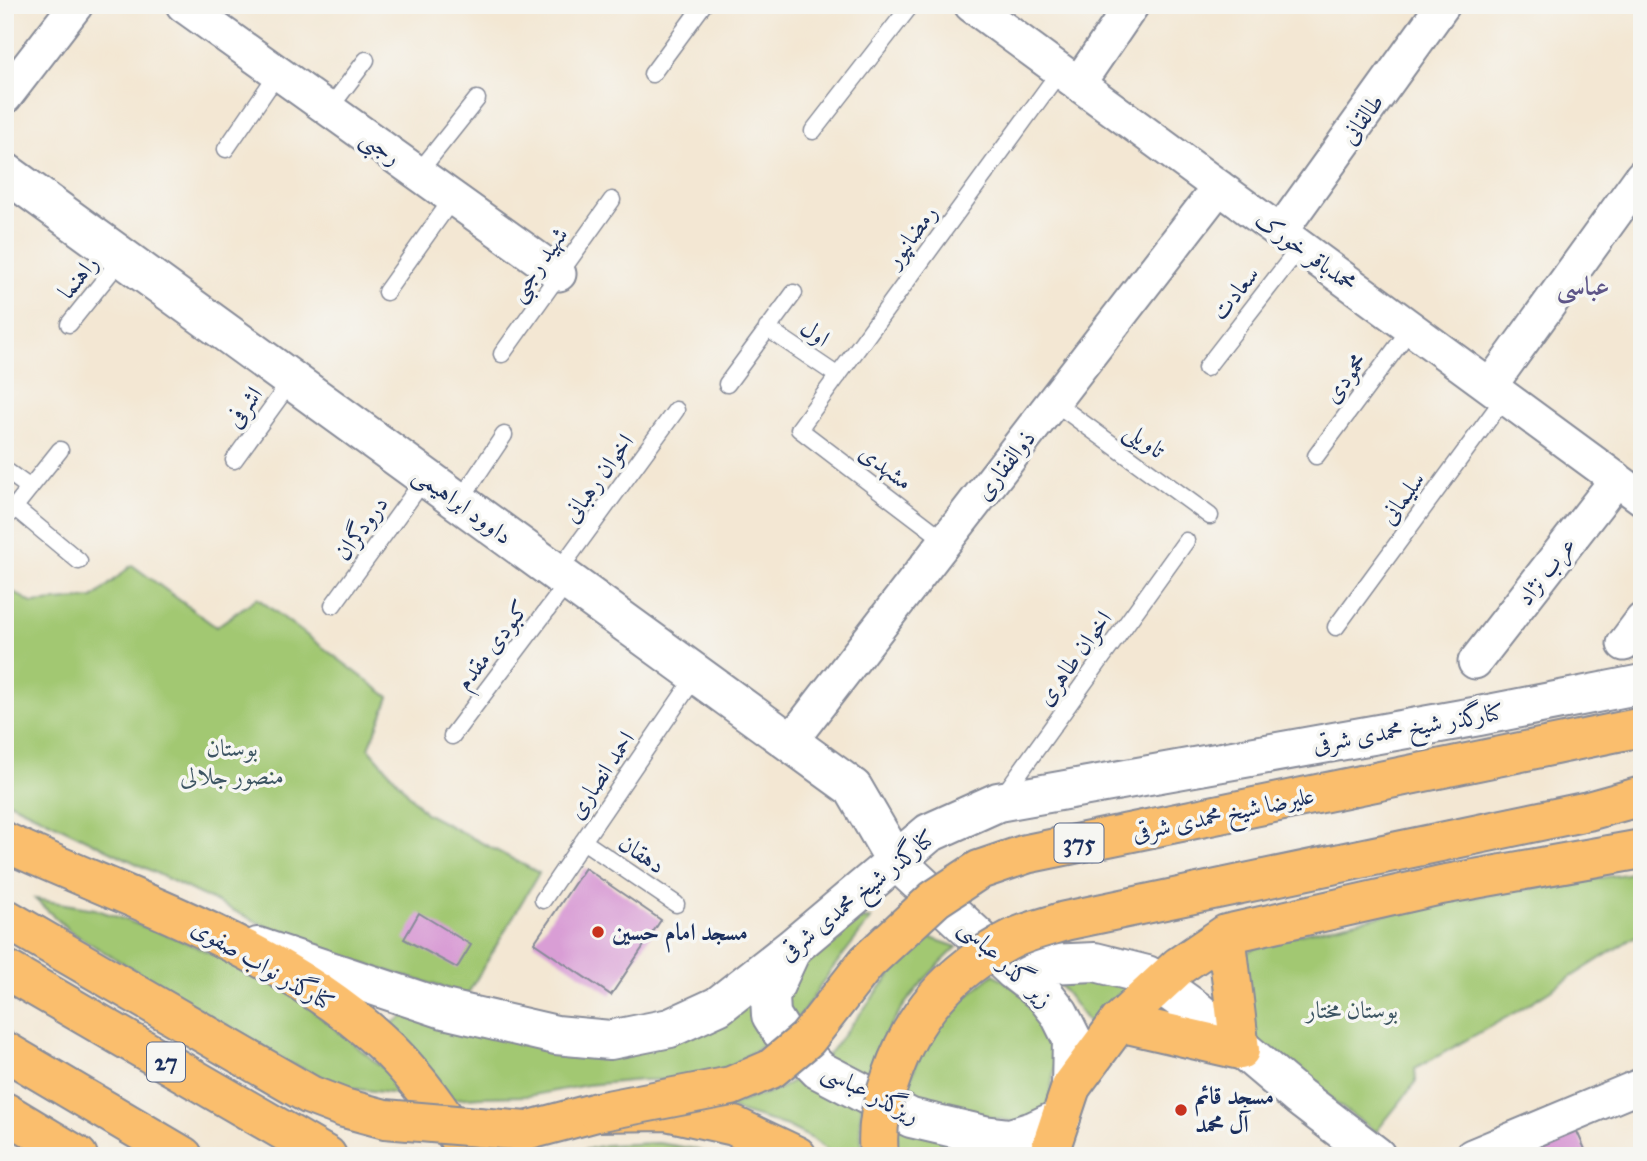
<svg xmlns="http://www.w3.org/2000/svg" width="1647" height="1161" font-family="'IM FELL Great Primer',Amiri,serif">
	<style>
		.green { fill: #a2c872; stroke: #5e7c68; stroke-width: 2 }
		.building { fill: #d99ed5 }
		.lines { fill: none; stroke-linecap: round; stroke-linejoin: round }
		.service-casing { stroke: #878b98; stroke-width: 19 }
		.minor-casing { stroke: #878b98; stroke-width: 37 }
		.tertiary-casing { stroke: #878b98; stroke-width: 42 }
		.primary-casing { stroke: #878b98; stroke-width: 42 }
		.trunk-casing { stroke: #878b98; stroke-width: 42 }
		.service { stroke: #fff; stroke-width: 16 }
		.minor { stroke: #fff; stroke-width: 33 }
		.tertiary { stroke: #fff; stroke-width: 38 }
		.primary { stroke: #fabe6d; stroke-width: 38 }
		.trunk { stroke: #fabe6d; stroke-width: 38 }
		.primary-bridge-casing { stroke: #878b98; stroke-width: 42; stroke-linecap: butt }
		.trunk-bridge-casing { stroke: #878b98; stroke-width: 42; stroke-linecap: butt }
		.primary-bridge { stroke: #fabe6d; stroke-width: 38 }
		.trunk-bridge { stroke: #fabe6d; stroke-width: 38 }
		.poi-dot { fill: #c8321e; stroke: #f6f6f2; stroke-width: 2.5 }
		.labels { text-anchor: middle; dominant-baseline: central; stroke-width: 7; stroke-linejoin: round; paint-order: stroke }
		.shield { fill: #f6f6f2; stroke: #5d6b8a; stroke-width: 2 }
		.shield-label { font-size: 23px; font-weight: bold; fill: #1b2f5e }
		.street-label { font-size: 24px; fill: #1b2f5e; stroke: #f6f6f2 }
		.park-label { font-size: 24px; fill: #3d5563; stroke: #f6f6f2 }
		.poi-label { font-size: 24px; font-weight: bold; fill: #1b2f5e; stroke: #f6f6f2; text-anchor: start }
		.neighbourhood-label { font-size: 26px; font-weight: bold; fill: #5e5688; stroke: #f6f6f2 }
	</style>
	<rect width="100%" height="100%" fill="#f6f6f2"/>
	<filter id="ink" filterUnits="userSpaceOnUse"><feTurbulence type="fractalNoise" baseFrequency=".0143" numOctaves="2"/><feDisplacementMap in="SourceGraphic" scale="14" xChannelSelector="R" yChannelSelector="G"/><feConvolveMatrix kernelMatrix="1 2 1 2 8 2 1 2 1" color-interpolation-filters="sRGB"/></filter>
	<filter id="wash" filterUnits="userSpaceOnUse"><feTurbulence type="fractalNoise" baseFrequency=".00686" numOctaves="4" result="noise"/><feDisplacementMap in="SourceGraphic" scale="28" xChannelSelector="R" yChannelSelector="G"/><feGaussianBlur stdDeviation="1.57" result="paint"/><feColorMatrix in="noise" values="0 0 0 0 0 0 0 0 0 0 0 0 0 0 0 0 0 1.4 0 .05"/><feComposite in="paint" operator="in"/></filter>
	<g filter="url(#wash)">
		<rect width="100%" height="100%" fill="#f3e7d3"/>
		<path class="green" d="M132,565l84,62 41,-29 132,99 -20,51 56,65 114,60 -72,122 -156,-47 -306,-148v-213l27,16 61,-5z
			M1632,873l10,24v35l-126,80 -101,57 1,13 -40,50 -125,-89 -11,-88 33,-15 168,-38z
			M35,899l60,10 81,29 104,45 137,113 -70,-8 -58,-25 -218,-131z
			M871,919l-42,54 -27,41 -14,12 -4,-39 53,-66z
			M925,936l32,11c-45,42 -73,79 -94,138l-40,-25c35,-40 64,-86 102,-124z
			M994,974l40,27 26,38 -12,66 -22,19 -124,-22c7,-17 12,-35 20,-52 16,-32 45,-55 72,-76z
			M770,977l5,61 -49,31 -56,11h-29l-54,5 -59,11 -48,1 -39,3 -57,-72 24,-14 195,41z
			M1073,978l58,4 -38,46 -34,-44z
			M805,1073l57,32 -2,15 3,36h-28l-24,-18 -24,-12 -62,-19 54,-18z
			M897,1125l139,20 -5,11h-135z
			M658,1143l37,6 17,7h-153l47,-11z"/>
		<g id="blocks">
			<path class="building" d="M585,868l76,52 -50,75 -77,-52z
				M419,913l52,32 -14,23 -53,-29z
				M1575,1127l13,29h-51l-4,-10z"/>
		</g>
	</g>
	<g filter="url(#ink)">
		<use href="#blocks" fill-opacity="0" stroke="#878b98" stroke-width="2"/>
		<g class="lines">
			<defs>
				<path id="service" d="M652,74l51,-69
					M329,109l37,-49
					M813,131l98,-126
					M226,149l52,-76
					M418,173l59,-74
					M386,292l67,-94
					M69,324l53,-66
					M767,328l71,48
					M502,354l110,-154
					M1206,368l94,-121
					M727,384l67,-91
					M1054,402l156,114
					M1316,456l95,-128
					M234,460l58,-80
					M5,470l25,18
					M459,502l45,-67
					M14,507l65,54
					M5,519l55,-69
					M946,541l-147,-112 261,-358
					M557,573l119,-163
					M333,605l93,-128
					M1336,627l169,-230
					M452,736l117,-155
					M1002,797l184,-256
					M583,841l93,63
					M543,900l154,-226"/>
				<path id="minor" d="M183,5l376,269
					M971,5l671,493
					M1078,84l54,-79
					M5,97l71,-92
					M1280,232l163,-227
					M1490,386l152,-210
					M1624,644l18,-24
					M1475,662l142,-183
					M790,742l429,-555
					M1472,1156l170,-71"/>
				<path id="tertiary" d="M5,172l848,616 42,72 119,111 30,23 15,19 13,26 -1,48
					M258,947l186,62 112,26 54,5 60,-12 48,-22 74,-58 137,-115 69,-31 481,-86 163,-32
					M790,953l-20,43 1,19 10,16 38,39 92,48 73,17 26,3 23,-7 28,-13
					M1014,971l34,-7 47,-2 52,13 49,35 103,87 77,59"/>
				<path id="primary" d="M5,842c127,59 268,102 374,198 37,33 64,76 92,116
					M1119,1022l121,28 -14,-116
					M495,1147l31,-16 71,-19 69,-1 68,15 63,30
					M1048,1156l23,-69 48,-65 60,-56 47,-32 215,-49 201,-36"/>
				<path id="trunk" d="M5,969l322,187
					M5,1051l178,105
					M5,1112l73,44"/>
			</defs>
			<use href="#service" class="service-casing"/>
			<use href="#minor" class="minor-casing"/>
			<use href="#tertiary" class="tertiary-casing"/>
			<use href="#primary" class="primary-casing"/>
			<use href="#trunk" class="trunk-casing"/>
			<use href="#service" class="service"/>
			<use href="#minor" class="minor"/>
			<use href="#tertiary" class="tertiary"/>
			<use href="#primary" class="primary"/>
			<use href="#trunk" class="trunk"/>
			<defs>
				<path id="primary-bridge" d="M597,1112l134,-26 40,-17 36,-30 60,-77 68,-63 44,-29 47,-16 616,-127
					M879,1156c-3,-30 2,-50 12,-78 21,-63 59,-107 119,-138 17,-9 37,-13 55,-19l523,-110 54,-15"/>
				<path id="trunk-bridge" d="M5,918l305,177 34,13 41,11 141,12"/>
			</defs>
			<use href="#primary-bridge" class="primary-bridge-casing"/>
			<use href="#trunk-bridge" class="trunk-bridge-casing"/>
			<use href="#primary-bridge" class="primary-bridge"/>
			<use href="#trunk-bridge" class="trunk-bridge"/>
		</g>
	</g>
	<g class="poi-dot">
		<circle cx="598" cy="932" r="7"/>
		<circle cx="1181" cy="1110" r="7"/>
	</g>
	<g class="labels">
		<g class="shield">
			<rect x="1054.5" y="823.5" width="49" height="39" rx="5"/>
			<rect x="147" y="1042.5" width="38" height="39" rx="5"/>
		</g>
		<g class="shield-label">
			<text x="1079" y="843">375</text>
			<text x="166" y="1062">27</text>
		</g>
		<g class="street-label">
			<text transform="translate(1362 119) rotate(-54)">طالقانی</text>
			<text transform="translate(381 147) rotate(36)">رجبی</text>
			<text transform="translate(911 236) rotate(-54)">رمضانپور</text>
			<text transform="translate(1306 251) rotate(36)">محمدباقر خورک</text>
			<text transform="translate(538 264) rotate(-55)">شهید رجبی</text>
			<text transform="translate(78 277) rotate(-51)">راهنما</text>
			<text transform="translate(1235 293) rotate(-52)">سعادت</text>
			<text transform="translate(815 333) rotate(34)">اول</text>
			<text transform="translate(1345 378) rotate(-53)">محمودی</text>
			<text transform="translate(244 407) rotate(-54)">اشرفی</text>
			<text transform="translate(1145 440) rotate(36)">تاویلی</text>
			<text transform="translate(1005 465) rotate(-52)">ذوالفقاری</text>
			<text transform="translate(886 467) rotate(37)">مشهدی</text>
			<text transform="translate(598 478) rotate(-54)">اخوان رهبانی</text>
			<text transform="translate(1402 498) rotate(-54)">سلیمانی</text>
			<text transform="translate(463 505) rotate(36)">داوود ابراهیمی</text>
			<text transform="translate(361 528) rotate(-54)">درودگران</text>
			<text transform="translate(1546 571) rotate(-52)">عرب نژاد</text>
			<text transform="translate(492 645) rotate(-53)">کبودی مقدم</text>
			<text transform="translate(1074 658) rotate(-54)">اخوان طاهری</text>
			<text transform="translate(1408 728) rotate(-10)">کنارگذر شیخ محمدی شرقی</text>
			<text transform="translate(601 775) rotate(-56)">احمد انصاری</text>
			<text transform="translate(1223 814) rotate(-12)">علیرضا شیخ محمدی شرقی</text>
			<text transform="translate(642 854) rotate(34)">دهقان</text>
			<text transform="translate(857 895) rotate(-39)">کنارگذر شیخ محمدی شرقی</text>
			<text transform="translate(1006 963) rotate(43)">زیر گذر عباسی</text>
			<text transform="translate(263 965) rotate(30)">کنارگذر نواب صفوی</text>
			<text transform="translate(871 1093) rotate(27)">ریزگذر عباسی</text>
		</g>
		<g class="park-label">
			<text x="232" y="748">بوستان<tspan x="232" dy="28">منصور جلالی</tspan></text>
			<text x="1352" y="1010">بوستان مختار</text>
		</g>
		<g class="poi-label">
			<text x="612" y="932">مسجد امام حسین</text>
			<text x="1195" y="1096">مسجد قائم<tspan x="1195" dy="28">آل محمد</tspan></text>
		</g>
		<g class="neighbourhood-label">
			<text x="1583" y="286">عباسی</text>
		</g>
	</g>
	<rect width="1647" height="1161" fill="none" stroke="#f6f6f2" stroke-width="28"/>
</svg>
